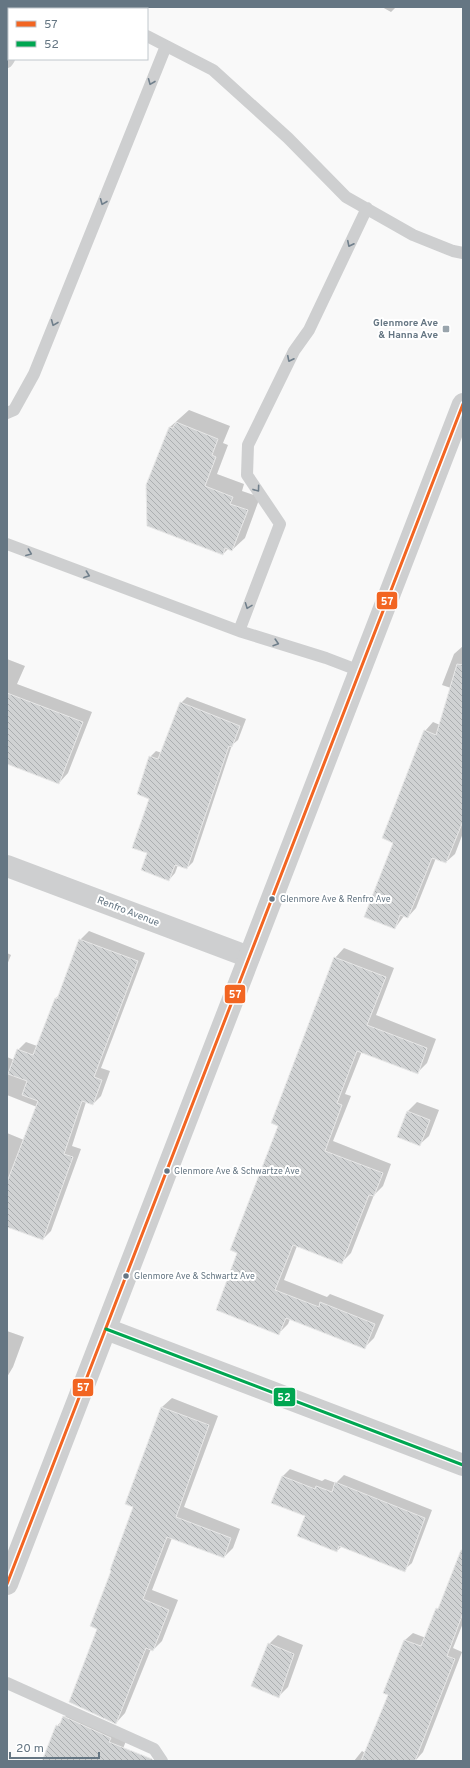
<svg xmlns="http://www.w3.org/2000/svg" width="470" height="1768" font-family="Overpass,sans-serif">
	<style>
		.shadow { fill: #0003 }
		.building { fill: url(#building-back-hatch); stroke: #e8e8e8 }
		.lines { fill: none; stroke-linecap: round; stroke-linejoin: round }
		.service { stroke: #cecfd0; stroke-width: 12 }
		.minor { stroke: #cecfd0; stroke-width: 22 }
		.tertiary { stroke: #cecfd0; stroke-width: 22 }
		.bus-1-casing { stroke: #fff; stroke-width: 6 }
		.bus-2-casing { stroke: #fff; stroke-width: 6 }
		.bus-1 { stroke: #f26522; stroke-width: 3 }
		.bus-2 { stroke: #00a651; stroke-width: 3 }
		.oneway { stroke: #707f8b }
		.poi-dot { fill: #99a4ac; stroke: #fff; stroke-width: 1.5 }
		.bus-dot { fill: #657683; stroke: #fff; stroke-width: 1.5 }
		.labels { text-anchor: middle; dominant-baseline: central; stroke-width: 4; stroke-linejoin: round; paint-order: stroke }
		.bus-label { font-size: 9px; fill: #657683; stroke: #fff; text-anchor: start }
		.poi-label { font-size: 10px; font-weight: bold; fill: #657683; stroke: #fff; text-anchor: end }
		.street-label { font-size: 10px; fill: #657683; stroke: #fff }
		.line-badge { stroke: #fff; stroke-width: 1.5 }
		.badge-label { font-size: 11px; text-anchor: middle; font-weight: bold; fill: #fff }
	</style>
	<defs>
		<pattern id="building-back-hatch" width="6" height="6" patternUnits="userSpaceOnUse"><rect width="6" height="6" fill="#d0d2d3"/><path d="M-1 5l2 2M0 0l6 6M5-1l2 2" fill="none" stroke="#acafb1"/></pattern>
	</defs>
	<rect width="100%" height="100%" fill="#f9f9f9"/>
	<path class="shadow" d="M382,7h14l-5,5z
		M189,410l41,16 -7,17 5,2 -11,29 27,10 -2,7 18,6 -15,41 -13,12 -4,-1 -5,5 -53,-127z
		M463,646v187l-8,21 -9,8 -10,-4 -20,50 -8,9 -4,-1 -9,12 -1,-86 31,-111 8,-9 7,3 11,-37 -9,-3 12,-31z
		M7,659l18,7 -8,18 75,28 -24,61 -9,10 -52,-20z
		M187,697l59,22 -8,21 -6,5 -39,117 -6,6 -9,-3 -3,8 -6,7 -21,-28 2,-95 6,-6 6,2 19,-50z
		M89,931l56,22 -44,115 9,3 -9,25 -8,8 -7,-2 -14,44 9,3 -30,82 -8,8 -36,-13v-93l17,7 13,-33 -30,-12v-38l7,3 4,-10 8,-8 11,4 19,-48 4,-4 20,-54z
		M344,948l50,20 -18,47 60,24 -9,24 -10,10 -55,-22 -17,43 6,2 -18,45 58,23 -8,22 -9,9 -23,58 -10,10 -44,-17 -13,34 43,17 3,-3 54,21 -10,23 -9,9 -75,-28 -2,5 -9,9 -40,-80 96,-295z
		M7,953l4,2 -4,10z
		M417,1102l22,8 -10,26 -10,9 -21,-9 10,-25z
		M7,1331l17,6 -11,30 -6,10z
		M172,1398l46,18 -34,91 56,22 -7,19 -9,9 -52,-19 -20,52 26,10 -16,41 -9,9 -2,-1 -26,64 -9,10 -17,-94 14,-59 22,-63 -9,-3 36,-97z
		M290,1469l32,12 3,-2 11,4 8,-8 88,35 -20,53 -8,7 -62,-24 -5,5 -31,-36 -24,-38z
		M463,1548v75l-10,25 9,4 -39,100 -8,9h-61l8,-10 3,2 24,-59 16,-54 8,-7 13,5 11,-29 4,-5z
		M278,1635l25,10 -15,42 -9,9 -10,-52z
		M73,1708l55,28 -10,25h-75l14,-35z"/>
	<path class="building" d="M176,422l42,17 -6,16 4,2 -11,29 28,11 -3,7 18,6 -16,41 -7,-3 -2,7 -76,-29 -1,-41 23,-58 4,1z
		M457,664l6,1v156l-17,42 -14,-5 -24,60 -8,-3 -5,14 -31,-12 29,-74 -11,-5 42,-108 12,5z
		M7,693l76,29 -24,62 -52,-20z
		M180,702l60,24 -8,21 -3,-1 -42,123 -12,-4 -6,16 -28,-11 6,-17 -15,-5 17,-49 -12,-5 12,-38 9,3z
		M79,939l59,22 -44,116 8,3 -9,25 -11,-4 -18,53 9,3 -30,83 -36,-13v-45l31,-81 -16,-6 5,-14 -19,-7 9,-25 16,6 22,-57 2,1z
		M334,957l52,20 -19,48 60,23 -9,26 -61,-23 -20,52 5,2 -17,46 58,22 -9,23 -5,-1 -27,69 -49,-19 -18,45 44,17 1,-5 55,22 -10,25 -79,-31 -7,17 -63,-25 21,-57 -7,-3 48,-124 -7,-3z
		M407,1111l23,9 -10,26 -23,-9z
		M161,1407l48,18 -33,92 55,21 -7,20 -57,-21 -24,62 26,11 -16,41 -7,-3 -30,76 -47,-22 28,-73 -7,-3 21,-55 -1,-1 23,-63 -8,-3z
		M282,1476l33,13 1,-3 16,6 3,-10 90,36 -20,54 -66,-26 -2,6 -40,-16 8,-20 -34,-13z
		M461,1550h2v63l-16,43 8,3 -40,102h-54l27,-66 -5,-2 21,-53 17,6 15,-38 2,1z
		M268,1643l26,11 -15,44 -28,-12z
		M63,1716l48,22 -2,4 43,17 1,2h-111l14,-36 3,1z"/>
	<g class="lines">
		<path class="service" d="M147,36l66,34 75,68 58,59 67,38 40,16 10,2
			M7,62l2,-3
			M7,413l7,-3 20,-36 132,-328
			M7,544l232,87 87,27 34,13
			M239,631l41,-107 -33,-49 1,-30 46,-94 15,-21 58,-122
			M7,1683l147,66 8,12"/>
		<path class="minor" d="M7,866l242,91
			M106,1329l357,136"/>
		<path class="tertiary" d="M7,1584l456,-1180"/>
		<defs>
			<path id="bus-1" d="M7,1584l456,-1180"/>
			<path id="bus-2" d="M106,1329l357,136"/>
		</defs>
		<use href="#bus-1" class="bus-1-casing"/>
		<use href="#bus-2" class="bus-2-casing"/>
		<use href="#bus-1" class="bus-1"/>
		<use href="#bus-2" class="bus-2"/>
	</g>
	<defs><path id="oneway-chevron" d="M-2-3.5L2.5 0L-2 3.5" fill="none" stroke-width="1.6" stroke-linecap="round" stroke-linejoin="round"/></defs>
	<g class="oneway">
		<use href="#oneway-chevron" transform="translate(151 82) rotate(112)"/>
		<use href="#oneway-chevron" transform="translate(103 202) rotate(112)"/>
		<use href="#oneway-chevron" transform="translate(350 244) rotate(116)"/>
		<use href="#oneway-chevron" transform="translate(54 323) rotate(112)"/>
		<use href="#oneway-chevron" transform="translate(290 359) rotate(116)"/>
		<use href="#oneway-chevron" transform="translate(257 489) rotate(54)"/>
		<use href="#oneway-chevron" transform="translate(29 553) rotate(21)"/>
		<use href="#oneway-chevron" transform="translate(87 575) rotate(20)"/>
		<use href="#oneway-chevron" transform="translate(248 606) rotate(111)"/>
		<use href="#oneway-chevron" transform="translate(276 643) rotate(17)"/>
	</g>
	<rect class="poi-dot" x="442" y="325" width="8" height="8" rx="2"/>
	<g class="bus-dot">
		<circle cx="272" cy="899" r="3.5"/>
		<circle cx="167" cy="1171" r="3.5"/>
		<circle cx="126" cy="1276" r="3.5"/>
	</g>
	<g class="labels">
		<g class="bus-label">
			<text x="280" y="899">Glenmore Ave &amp; Renfro Ave</text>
			<text x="174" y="1171">Glenmore Ave &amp; Schwartze Ave</text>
			<text x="134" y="1276">Glenmore Ave &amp; Schwartz Ave</text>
		</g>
		<g class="poi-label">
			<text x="438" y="323">Glenmore Ave<tspan x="438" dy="12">&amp; Hanna Ave</tspan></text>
		</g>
		<g class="street-label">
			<text transform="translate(128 912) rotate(21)">Renfro Avenue</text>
		</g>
	</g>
	<g class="line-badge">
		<rect x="376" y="591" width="22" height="19" rx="4" fill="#f26522"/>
		<rect x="224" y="984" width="22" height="20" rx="4" fill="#f26522"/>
		<rect x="72" y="1378" width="22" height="19" rx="4" fill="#f26522"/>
		<rect x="273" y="1387" width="23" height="20" rx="4" fill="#00a651"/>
	</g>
	<g class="badge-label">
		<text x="387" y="605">57</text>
		<text x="235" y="998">57</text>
		<text x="83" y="1391">57</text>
		<text x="284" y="1401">52</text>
	</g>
	<rect width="470" height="1768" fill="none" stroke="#657683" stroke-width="16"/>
	<rect x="8" y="8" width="140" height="52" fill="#ffffff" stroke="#c1c8cd"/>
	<rect x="16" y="21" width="20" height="6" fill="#f26522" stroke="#c1c8cd"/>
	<text x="44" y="28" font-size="12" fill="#657683">57</text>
	<rect x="16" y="41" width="20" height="6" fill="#00a651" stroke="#c1c8cd"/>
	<text x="44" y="48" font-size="12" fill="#657683">52</text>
	<path d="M10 1752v6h89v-6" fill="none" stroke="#657683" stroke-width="2"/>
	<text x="16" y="1752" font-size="12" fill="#657683" stroke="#ffffff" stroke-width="3" paint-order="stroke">20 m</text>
</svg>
